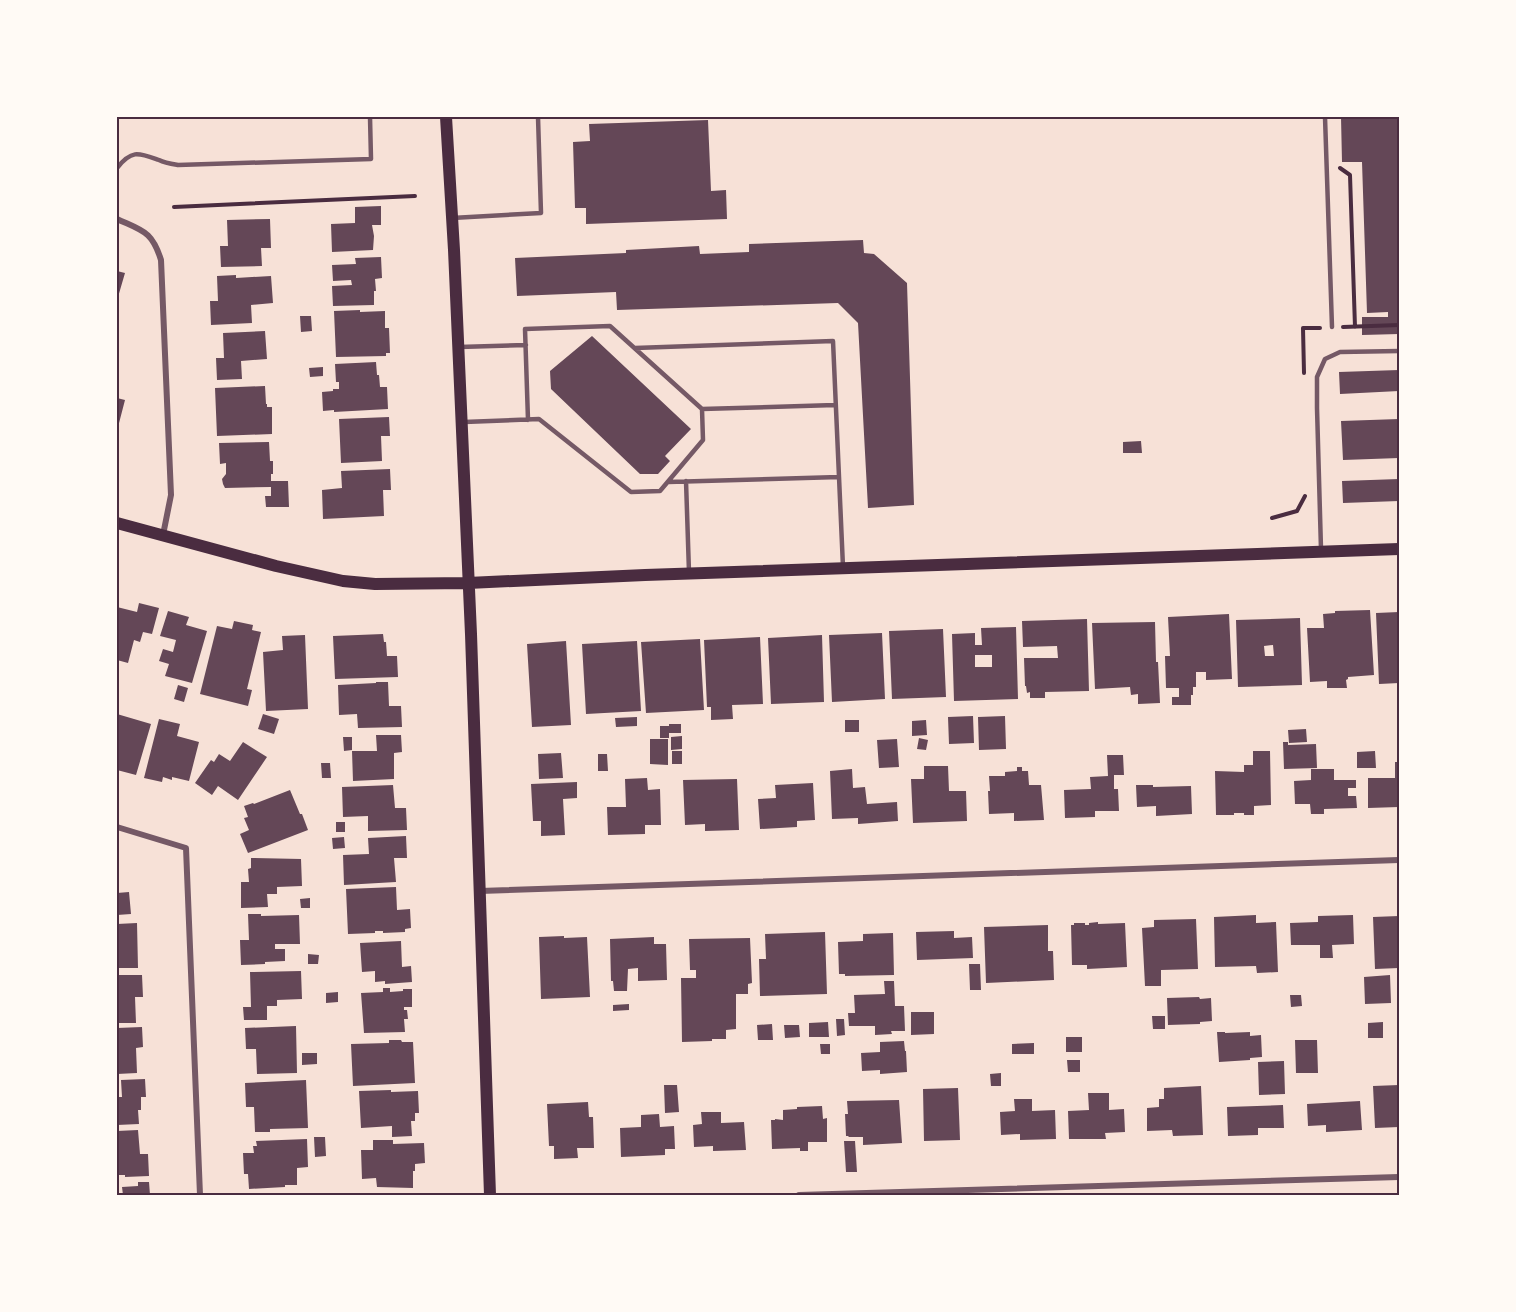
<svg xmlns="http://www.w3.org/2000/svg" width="1516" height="1312" font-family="Inter,sans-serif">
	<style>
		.building { fill: #644757; fill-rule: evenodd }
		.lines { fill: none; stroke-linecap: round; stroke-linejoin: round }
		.path { stroke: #4a2c40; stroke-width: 4 }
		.service { stroke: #755966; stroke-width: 4.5 }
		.minor { stroke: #755966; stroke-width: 6 }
		.secondary { stroke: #4a2c40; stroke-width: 12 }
		.neatline { fill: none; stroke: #4a2c40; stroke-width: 2 }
	</style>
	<rect width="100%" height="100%" fill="#f7e1d7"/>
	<path class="building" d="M1341,117h58v217l-37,1v-18h26v-5l-21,1 -5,-151h-20z
		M708,120l3,71 15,-1 1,29 -141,5v-16h-11l-2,-66 17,-1 -1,-17z
		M381,206v19h-9l2,11 -1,14 -41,2 -1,-28 24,-1v-16z
		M270,219l1,29h-10l1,18 -41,1 -1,-21h8l-1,-26z
		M863,240l1,13 10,1 33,29 7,222 -46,3 -10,-185 -20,-20 -221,7 -1,-18 -99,4 -2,-38 111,-5v-3l73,-4 1,8 49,-2v-8z
		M381,257l1,21 -7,1 1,12h-2v14l-41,1 -1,-20 20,-1 -1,-5 -18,1 -1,-16 24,-1 -1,-6z
		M117,271l8,2 -7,24h-1z
		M236,275v3l35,-2 2,27 -22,2 1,18 -41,2 -1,-24h8l-1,-25z
		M360,310v2l25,-1v17h4l1,25h-4v3l-50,1 -2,-46z
		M300,316h11l1,15 -11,1z
		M265,331l2,28 -26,2 1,18 -25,1 -1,-22h8l-1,-25z
		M592,336l99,93 -26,27 5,5 -12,13h-18l-89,-85 -1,-18z
		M376,362l1,13h2l1,12h7l1,22 -54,3v-2l-11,1 -1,-19 11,-1v-2h6v-7h-3l-1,-18z
		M323,367v9l-13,1 -1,-9z
		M1399,370v21l-59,3 -1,-22z
		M265,386l1,18h1v3h5v27l-55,2 -2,-48z
		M117,398l8,2 -7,27h-1z
		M389,417l1,19h-9l1,25 -41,2 -2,-44z
		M1399,419v39l-56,2 -2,-39z
		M1141,441l1,12h-19v-11z
		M269,442l1,19h3v13h-2v7h17l1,26h-23l-1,-11h6v-9l-46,1 -2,-4 -1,-5 4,-5v-11l-6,1 -1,-21z
		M390,469l1,21h-8l1,26 -61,3 -1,-29 20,-2 -1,-17z
		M1399,479v22l-56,2 -1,-22z
		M139,603l20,5 -7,26 -9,-2 -3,10 -6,-2 -6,23 -11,-3v-53l20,5z
		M1370,610l4,65 -26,2v2l-2,1 1,8h-20v-7l-17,1 -3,-54h17l-1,-14 12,-1v-2z
		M168,611l21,6 -3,8 21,6 -15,52 -27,-7 4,-12 -10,-3 4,-12 10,3 3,-12 -16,-4z
		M1399,612v71l-20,1 -3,-71z
		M1229,614l3,65 -26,1v-8h-10v15h-3v8h-2v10h-19v-8h7v-9h-13l-1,-32h5l-2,-39z
		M1300,618l2,67 -64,2 -2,-67zM1273,645l1,11h-9l-1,-10z
		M1087,619l2,72 -44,1v6h-15v-6l-3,1 -1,-7h-1l-1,-28h34l-1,-12 -34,1 -1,-26z
		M234,621l19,4 -1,5 9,2 -14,57 5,1 -4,16 -48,-12 17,-68 15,3z
		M1155,622l1,40h2l2,41 -22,1v-10l-7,1 -1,-8 -35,2 -3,-66z
		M1016,627l2,72 -64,2 -2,-67 23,-1v12h7l-1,-17zM975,655h17v12h-17z
		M943,629l3,68 -54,2 -3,-68z
		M882,633l3,66 -53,3 -3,-67z
		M383,634l1,8h2l1,14h10l1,21 -63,2 -2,-43z
		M305,635l3,74 -42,2 -3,-59 20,-2 -1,-14z
		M822,635l2,67 -53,2 -3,-66z
		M760,637l3,67 -31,1 1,14 -22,1v-13h-4l-3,-67z
		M700,639l4,71 -58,3 -5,-71z
		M566,641l5,84 -39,2 -5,-83z
		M637,641l4,70 -55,3 -4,-70z
		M376,682h12l1,24h12l1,21 -44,1 -1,-14 -18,1 -1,-30 38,-2z
		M178,685l10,3 -4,14 -10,-3z
		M117,714l34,10 -15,51 -19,-5z
		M263,714l16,5 -5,15 -16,-5z
		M973,716l1,27 -25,1 -1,-27z
		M1005,716l1,33 -27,1 -1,-33z
		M637,717v9l-21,1 -1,-9z
		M159,719l21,5 -3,12 22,6 -10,39 -17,-4v3l-9,-3 -1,5 -18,-4z
		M845,720h14v12h-14z
		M926,720l1,15 -15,1v-15z
		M669,724h12v9h-12v5h-9v-12h9z
		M1306,729l1,13 -18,1 -1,-13z
		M376,735h25l1,17 -8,1v26l-41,2 -1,-30h25z
		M682,736v13l-11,1v-13z
		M343,737h9v13l-8,1z
		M919,738l9,2 -2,10 -9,-1z
		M650,739h18v26l-18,-1z
		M897,739l2,28 -20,1 -2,-28z
		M243,742l24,15 -29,43 -20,-14 -6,9 -17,-12 16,-23 3,2 5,-8 11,7z
		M1283,742h5v3l28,-1 1,24 -33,1z
		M672,751h10v13h-10z
		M1253,751h17l1,54 -17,1v9h-10v-2h-10v2h-18l-1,-44 29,1v-7h9z
		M1375,751l1,17h-19v-16z
		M561,753l2,25 -24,1 -1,-25z
		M598,754h9l1,17h-10z
		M1107,755h16l1,20h-10v14h4l1,22h-24v6l-30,1 -1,-28 27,-1 -1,-12 18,-1z
		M1395,762h4v45l-31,1v-30h27z
		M321,763h9l1,15h-9z
		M924,766h24l1,25h17l1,30 -54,2 -2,-44h13z
		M1017,767h5v4h6l1,14h12l3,35 -30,1v-8l-25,1 -1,-23h2l-1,-15h16v-4l12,-1z
		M852,769l1,19 12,-1 2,17 30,-2 1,19 -40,3v-6l-26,1 -2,-48z
		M1311,769h23v11h22v8h-8v8h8l1,12 -33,1v5h-13l-1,-10h-15l-1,-23 17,-1z
		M647,778l1,12 12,-1 1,36h-16v9l-37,1 -1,-28h19l-1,-28z
		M737,779l2,51 -34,1v-7l-20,1 -2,-45z
		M577,782v16l-14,1 2,36 -24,1v-15h-8l-2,-37z
		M813,783l2,37 -18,1v6l-37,2 -2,-30 18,-1 -1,-13z
		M393,785l2,23h11l1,22 -39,1v-15l-25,1 -1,-30z
		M1136,785h17v2l38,-1 1,28 -36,2v-10l-19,1z
		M290,790l10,24h2l6,16 -60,23 -8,-19 9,-4 -5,-12 4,-1 -4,-11 9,-3 1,1z
		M336,822h9v10h-9z
		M406,836l1,22h-13l2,24 -52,3 -1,-30 26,-1 -1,-16z
		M344,837l1,11 -12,1 -1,-11z
		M251,858l50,1 1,27 -25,1v7h-10l1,13 -27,1v-26h8l-1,-13 3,-1z
		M396,887l1,23 13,-1 1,19 -6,1v3l-22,1v-2h-8v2l-27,1 -2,-45z
		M129,892l2,22 -14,1v-22z
		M310,898v10h-9l-1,-9z
		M248,914h13v2l38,-1 1,29h-25v5h10v12l-20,1v2l-24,1 -1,-25h9z
		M1256,915v8l20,-1 2,50 -21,1 -1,-7 -41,1 -1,-50z
		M1353,915l1,29 -22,1 1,13h-13v-13h-29l-1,-22 28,-1v-6z
		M1399,916v52l-24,1 -2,-52z
		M1196,919l2,50 -37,1v16h-16l-3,-58 12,-1v-7z
		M1098,922v2l27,-1 2,44 -40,2v-4h-15l-1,-40h3v-2h11v2h4v-2z
		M137,923l1,45h-21v-44z
		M1048,925v26h5l1,29 -68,3 -2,-56z
		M954,931v7l18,-1 1,21 -56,2 -1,-28z
		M825,932l2,62 -67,2 -1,-37h7l-1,-25z
		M893,933l1,42 -49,1v-2h-6l-1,-32 25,-1v-7z
		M564,936v2l23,-1 3,60 -49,2 -2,-62z
		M654,937v7h12l1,36 -29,1v-13l-10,1 -1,22h-13l-1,-10h-2l-1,-42z
		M750,938l2,45 -4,1v10h-12v35l-10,1v9h-14v2l-30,1 -1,-64h15v-8h-6l-1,-31z
		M401,941l1,26 9,-1 1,16 -27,2v-3l-10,1v-11l-13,1 -2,-29z
		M308,954l11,1 -1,9h-10z
		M969,964h11l1,26h-11z
		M301,971l1,28 -25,1v6h-10v14h-23l-1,-13h8l-1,-35z
		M117,975h25l1,22h-8l1,26h-19z
		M1390,975l1,28 -26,1 -1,-27z
		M884,981h10l1,25h9l1,25h-14l1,3 -17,1v-9h-26l-1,-13h7l-1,-18 31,-1z
		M383,988h7v4l13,-1v-2h9v18h-8v3h3l1,9h-4l1,13 -41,1 -3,-40 22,-1z
		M338,992v10l-12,1v-10z
		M1290,995h11l1,11 -11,1z
		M1199,997l1,2 11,-1 1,23 -12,1v2l-32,1 -1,-27z
		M629,1004v6l-16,1v-6z
		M911,1012h23v22l-23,1z
		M1152,1016h13v13h-12z
		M836,1019h8l1,16 -8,1z
		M828,1022l1,15h-20v-14z
		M1383,1022v16h-15v-15z
		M772,1024l1,16h-15l-1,-15z
		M784,1025h15l1,12 -15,1z
		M296,1026l1,47 -40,1 -1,-25h-10l-1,-21z
		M142,1027l1,20 -7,1 1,25 -20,1v-46z
		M1217,1032h8v1l25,-1v4l11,-1 1,22 -12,1v2l-31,2z
		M1066,1037h16v15h-16z
		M389,1040h12l1,2h11l2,41 -62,3 -2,-42 38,-1z
		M1295,1040h22l1,33h-22z
		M904,1041l1,10h1l1,21 -27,2v-4l-18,1 -1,-18 19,-1v-10z
		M1034,1043v11h-22v-10z
		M820,1044h10v10h-9z
		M302,1053h15v11l-15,1z
		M1067,1060h13v12h-12z
		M1284,1061l1,33 -26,1 -1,-33z
		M1001,1073v13h-10l-1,-12z
		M145,1079l1,18h-5v13h-3l1,14 -22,1v-28h5l-1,-17z
		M306,1080l2,48 -38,1v3h-15l-1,-25h-8l-1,-24z
		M664,1085h13l2,27 -14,1z
		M1399,1085v42l-24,1 -2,-42z
		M1201,1086l2,49 -30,1 -1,-6 -25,1v-23l12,-1v-8h5v-11z
		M958,1088l2,52 -36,1 -1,-52z
		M391,1090v2l27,-1 1,22h-4v8h-4l1,15 -20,1v-11l-31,2 -2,-37z
		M1088,1093h21v17l15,-1 1,23 -20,1 1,6h-37l-1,-28 21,-1z
		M1014,1099h18v12l23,-1 1,29 -36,1v-6l-19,1 -1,-23 15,-1z
		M899,1100l3,43 -39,2v-8h-14l-1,-1h-2l-1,-22h3l-1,-13z
		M1360,1101l2,29 -36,2v-7l-18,1 -1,-22z
		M588,1102l1,15h4l1,31h-17l1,10 -24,1v-13h-5l-2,-42z
		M1283,1105l1,23h-26v7l-30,1 -1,-29z
		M822,1106l1,13 4,-1v24h-19v9h-8v-3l-28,1 -1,-29h4v-1l8,1v-10l14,-1v-2z
		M701,1112h20v11l23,-1 2,28 -33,1v-5l-19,1 -1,-22 9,-1z
		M659,1114l1,13 14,-1 1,23h-10v6l-44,2 -1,-29 21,-1v-12z
		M138,1130l2,24h8l1,22 -24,1v-2h-8v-44z
		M314,1137h11l1,19 -11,1z
		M307,1139l1,28 -11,1v17h-12v2l-36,2 -1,-15h-4l-1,-21h11l-1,-7h4l-1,-5z
		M373,1140h20v4l31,-1 1,20 -10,1v7h-2v17l-36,-1 -1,-9 -14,1 -1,-29h12z
		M844,1141h11l2,31h-11z
		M138,1182h11l1,13h-27l-1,-8 16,-1z"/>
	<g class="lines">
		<path class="path" d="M1340,168l10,7 5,152
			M174,207l241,-11
			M1343,327l56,-2
			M1304,373l-1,-45h17
			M1272,518l25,-7 8,-15"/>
		<path class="service" d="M1325,117l7,210
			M117,168c15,-19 22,-15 42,-8 6,3 13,4 19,5l193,-6 -1,-42
			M452,218l89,-5 -3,-96
			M459,347l67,-2
			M635,348l198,-7 10,226
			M702,409l133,-4
			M464,422l75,-3 92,73 29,-1 43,-51 -1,-31 -92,-83 -85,3 3,91
			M686,481l3,91
			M668,482l171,-5
			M1321,549l-4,-141v-31l8,-18 15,-7 59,-1"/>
		<path class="minor" d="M117,219c26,12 35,12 44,41l10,235 -8,40
			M117,827l69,21 14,347
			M480,891l919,-31
			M799,1195l600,-18"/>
		<path class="secondary" d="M446,117l8,133 17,384 19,561
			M117,523l159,43 67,15 32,3 93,-1 177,-8 754,-26"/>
	</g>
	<rect width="1516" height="1312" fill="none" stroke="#fffaf5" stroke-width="237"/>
	<rect x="118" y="118" width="1280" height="1076" class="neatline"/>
</svg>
